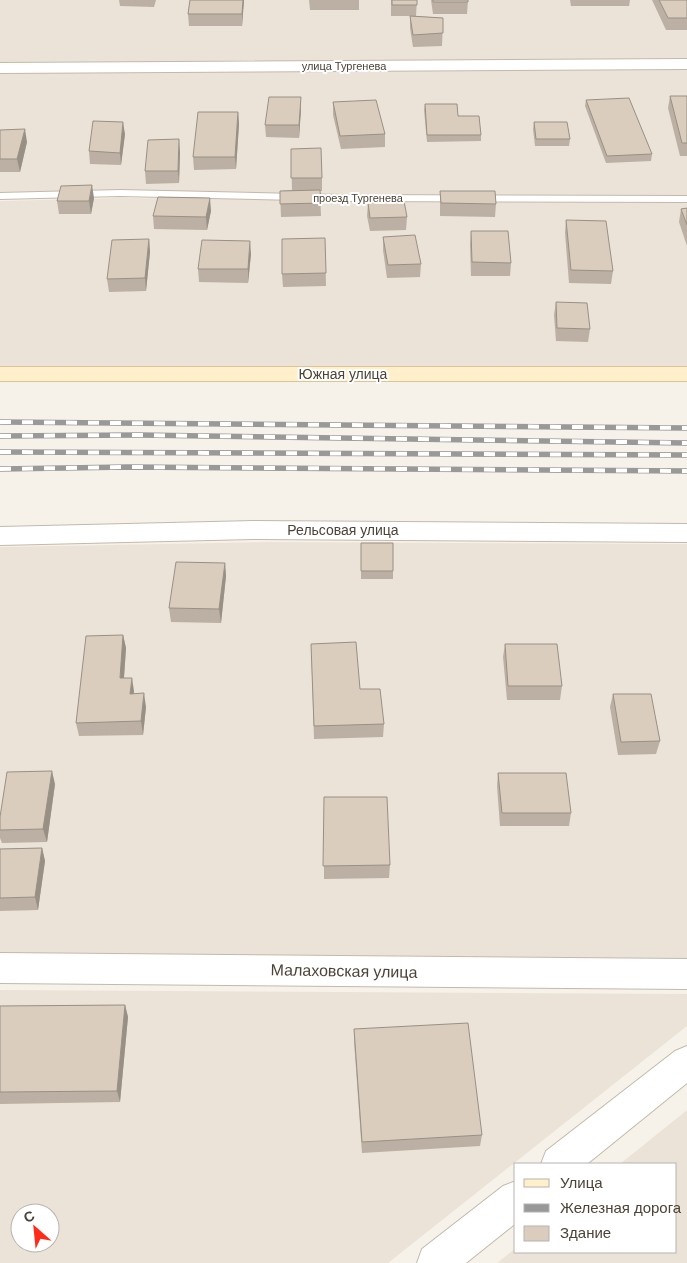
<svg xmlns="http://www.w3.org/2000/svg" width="687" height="1263" font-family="'DM Sans',sans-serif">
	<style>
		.residential { fill: #ebe3d7; fill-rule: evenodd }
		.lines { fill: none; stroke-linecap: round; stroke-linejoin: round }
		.lane-casing { stroke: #c3b9ab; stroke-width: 2 }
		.street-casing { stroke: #c3b9ab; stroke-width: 2 }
		.secondary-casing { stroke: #dbc495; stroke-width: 2 }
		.lane { fill: #fff; fill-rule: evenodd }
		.street { fill: #fff; fill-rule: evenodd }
		.secondary { fill: #ffefcb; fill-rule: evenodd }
		.rail-casing { stroke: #999; stroke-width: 5.5 }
		.rail { stroke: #fff; stroke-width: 4; stroke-dasharray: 11; stroke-linecap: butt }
		.wall { fill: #bbb0a3 }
		.shaded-wall { fill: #999085 }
		.building { fill: #dacdbe; stroke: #999085 }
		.labels { text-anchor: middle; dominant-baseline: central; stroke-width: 4; stroke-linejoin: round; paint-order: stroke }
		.far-street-label { font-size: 11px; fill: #4c4237; stroke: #fff }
		.street-label { font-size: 14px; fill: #4c4237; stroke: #fff }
		.near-street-label { font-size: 16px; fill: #4c4237; stroke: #fff }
	</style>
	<rect width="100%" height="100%" fill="#f6f2ea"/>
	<path class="residential" d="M0,0h687v61l-687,4z
		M687,65v132l-687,-3v-125z
		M118,198l569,4v166h-687v-167z
		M272,542l415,2v415l-687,-3v-409z
		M0,990l687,4v32l-299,237h-388zM20,1213h30v30h-30z
		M687,1110v153h-190l19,-15v4h160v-88h-56z"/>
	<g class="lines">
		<defs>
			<path id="lane" d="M120,190l222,5 345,1v6l-345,-1 -222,-5 -120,3v-6z"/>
			<path id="street" d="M687,59v10l-687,4v-10z
				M253,521l434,3v18l-434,-3 -253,6v-18z
				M0,953l687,6v30l-687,-6z
				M687,1046v37l-100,81h-46l5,-13 129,-100z
				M516,1181v42l-50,40h-49l5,-14 81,-63z"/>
			<path id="secondary" d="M0,367h687v14h-687z"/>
		</defs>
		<use href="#lane" class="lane-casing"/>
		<use href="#street" class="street-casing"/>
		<use href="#secondary" class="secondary-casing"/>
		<use href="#lane" class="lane"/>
		<use href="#street" class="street"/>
		<use href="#secondary" class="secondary"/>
		<defs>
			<path id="rail" d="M0,422l687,6
				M0,436l139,-1 548,8
				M0,452l687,3
				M0,469l128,-2 559,4"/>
		</defs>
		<use href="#rail" class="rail-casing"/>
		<use href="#rail" class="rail"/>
	</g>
	<path class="wall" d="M119,0h37l-2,7 -34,-1z
		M244,0l-2,26h-53l-1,-12z
		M309,0h50v10h-49z
		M391,0h26l-1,16 27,2 -1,28 -29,1 -3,-19v-12h-19z
		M431,0h37l-1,14h-34z
		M570,0h60l-1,6h-58z
		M652,0h35v30h-21z
		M670,96h17v60h-7l-12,-48z
		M586,100l66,54 -1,7 -45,2 -21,-57z
		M333,102l52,32v13l-44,2 -8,-34z
		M425,104l33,12 23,19v6l-54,1 -3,-32z
		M301,109l-2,29 -33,-1 -1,-12z
		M238,112l1,12 -3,45 -42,1 -1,-13z
		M534,122l36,17 -1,7h-34l-2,-17z
		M0,130l27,12 -7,30h-20z
		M125,134l-4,31 -31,-1 -1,-13z
		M291,149l31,29v13h-2l1,25 -40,1 -1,-26 12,-1z
		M180,152l-1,31 -33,1 -1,-13z
		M440,191l56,13 -1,13 -55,-1z
		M94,198l-3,16h-32l-2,-13z
		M368,203l39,14 -1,13 -36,1 -3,-15z
		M687,208v38l-8,-24 2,-13z
		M211,211l-4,19 -53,-1 -1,-13z
		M566,220l47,51 -2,13 -42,-1 -4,-50z
		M471,231l40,32 -1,13h-39l-1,-32z
		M383,237l38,27 -1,13 -33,1 -4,-28z
		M325,238l1,48 -43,1 -1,-13z
		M149,239l1,13 -4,39 -37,1 -2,-13z
		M251,254l-3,29 -49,-1 -1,-13z
		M556,302l34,27 -2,13 -32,-1 -2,-26z
		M361,543h32v36h-32z
		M225,563l1,13 -5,47 -50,-1 -2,-14z
		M123,635l3,13 -2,30 10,13v3l12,13 -3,28 -64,1 -3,-13z
		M311,644l49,45 24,35 -1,13 -69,2z
		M505,644l57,42 -2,14h-53l-4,-43z
		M613,694l47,47 -4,13 -38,1 -8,-48z
		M498,773l73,40 -2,13h-69l-3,-40z
		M55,784l-8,58 -45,1 -2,-5v-21z
		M324,797l66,68 -1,13 -65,1z
		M42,848l3,13 -7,49 -38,1v-62z
		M125,1005l3,12 -8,85 -120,2v-98z
		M354,1029l128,106 -2,11 -118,7 -8,-112z"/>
	<path class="shaded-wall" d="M243,0h1l-2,26v-12z
		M301,97v12l-2,29v-13z
		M238,112l1,12 -3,45 -1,-12z
		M123,122l2,12 -4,31 -1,-12z
		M25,129l2,13 -7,30 -3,-13z
		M179,139l1,13 -1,31 -1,-12z
		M92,185l2,13 -3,16 -2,-13z
		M210,198l1,13 -4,19 -1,-13z
		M149,239l1,13 -4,39 -1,-13z
		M250,241l1,13 -3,29v-14z
		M225,563l1,13 -5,47 -2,-14z
		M123,635l3,13 -3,43 -3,-13z
		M132,678l2,13 -2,16 -2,-13z
		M144,693l2,14 -3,28 -2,-14z
		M52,771l3,13 -8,58 -4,-13z
		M42,848l3,13 -7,49 -3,-13z
		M125,1005l3,12 -8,85 -3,-11z"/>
	<path class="building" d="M190,0h53l-1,14h-54z
		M392,0h25v5h-25z
		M433,0h35v2h-35z
		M659,0h28v18h-19z
		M410,16l33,2v15l-30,2z
		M670,96h17v47h-5z
		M269,97h32l-2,28h-34z
		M629,98l23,56 -45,2 -21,-56z
		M376,100l9,34 -45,2 -7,-34z
		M425,104h32l1,12h21l2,19h-54z
		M198,112h40l-3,45h-42z
		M93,121l30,1 -3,31 -31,-2z
		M534,122h33l3,17h-34z
		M25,129l-8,30h-17v-29z
		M179,139l-1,32h-33l3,-31z
		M321,148l1,30h-31v-29z
		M92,185l-3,16h-32l4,-15z
		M320,190l1,13 -41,1v-13z
		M440,191h55l1,13 -55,-1z
		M158,197l52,1 -4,19 -53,-1z
		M404,201l3,16 -37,1 -2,-15z
		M687,208v17l-6,-16z
		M566,220l40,1 7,50 -42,-1z
		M471,231h37l3,32 -39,-1z
		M415,235l6,29 -33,1 -5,-28z
		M325,238l1,35 -44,1v-35z
		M149,239l-4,39 -38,1 5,-39z
		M202,240l48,1 -2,28h-50z
		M556,302l31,1 3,26 -33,-1z
		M361,543h32v28h-32z
		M176,562l49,1 -6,46 -50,-1z
		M123,635l-3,43h12l-2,16 14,-1 -3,28 -65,2 10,-87z
		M356,642l4,47h20l4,35 -70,2 -3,-82z
		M505,644h52l5,42h-54z
		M613,694h38l9,47 -39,1z
		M52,771l-9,58 -43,1v-13l7,-45z
		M498,773h68l5,40h-69z
		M324,797h63l3,68 -67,1z
		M42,848l-7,49 -35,1v-49z
		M125,1005l-8,86 -117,1v-86z
		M468,1023l14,112 -120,7 -8,-113z"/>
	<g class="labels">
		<g class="far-street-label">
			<text x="344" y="66">улица Тургенева</text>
			<text x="358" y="198">проезд Тургенева</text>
		</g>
		<g class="street-label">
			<text x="343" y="374">Южная улица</text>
			<text x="343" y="530">Рельсовая улица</text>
		</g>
		<g class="near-street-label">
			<text transform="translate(344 971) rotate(1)">Малаховская улица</text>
		</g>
	</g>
	<rect x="514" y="1163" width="162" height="90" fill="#ffffff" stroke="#b7b3af"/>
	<rect x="524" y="1179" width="25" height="8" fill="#ffefcb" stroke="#b7b3af"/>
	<text x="560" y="1188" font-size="15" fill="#4c4237">Улица</text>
	<rect x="524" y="1204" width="25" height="8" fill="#999999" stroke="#b7b3af"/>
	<text x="560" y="1213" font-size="15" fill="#4c4237">Железная дорога</text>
	<rect x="524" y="1226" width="25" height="15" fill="#dacdbe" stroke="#b7b3af"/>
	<text x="560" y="1238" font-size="15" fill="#4c4237">Здание</text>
	<g transform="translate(35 1228) rotate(333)"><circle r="24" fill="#ffffff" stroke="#b7b3af"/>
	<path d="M0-4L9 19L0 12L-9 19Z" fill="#ff2b18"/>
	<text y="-8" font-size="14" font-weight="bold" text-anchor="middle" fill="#4c4237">С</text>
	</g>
</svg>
